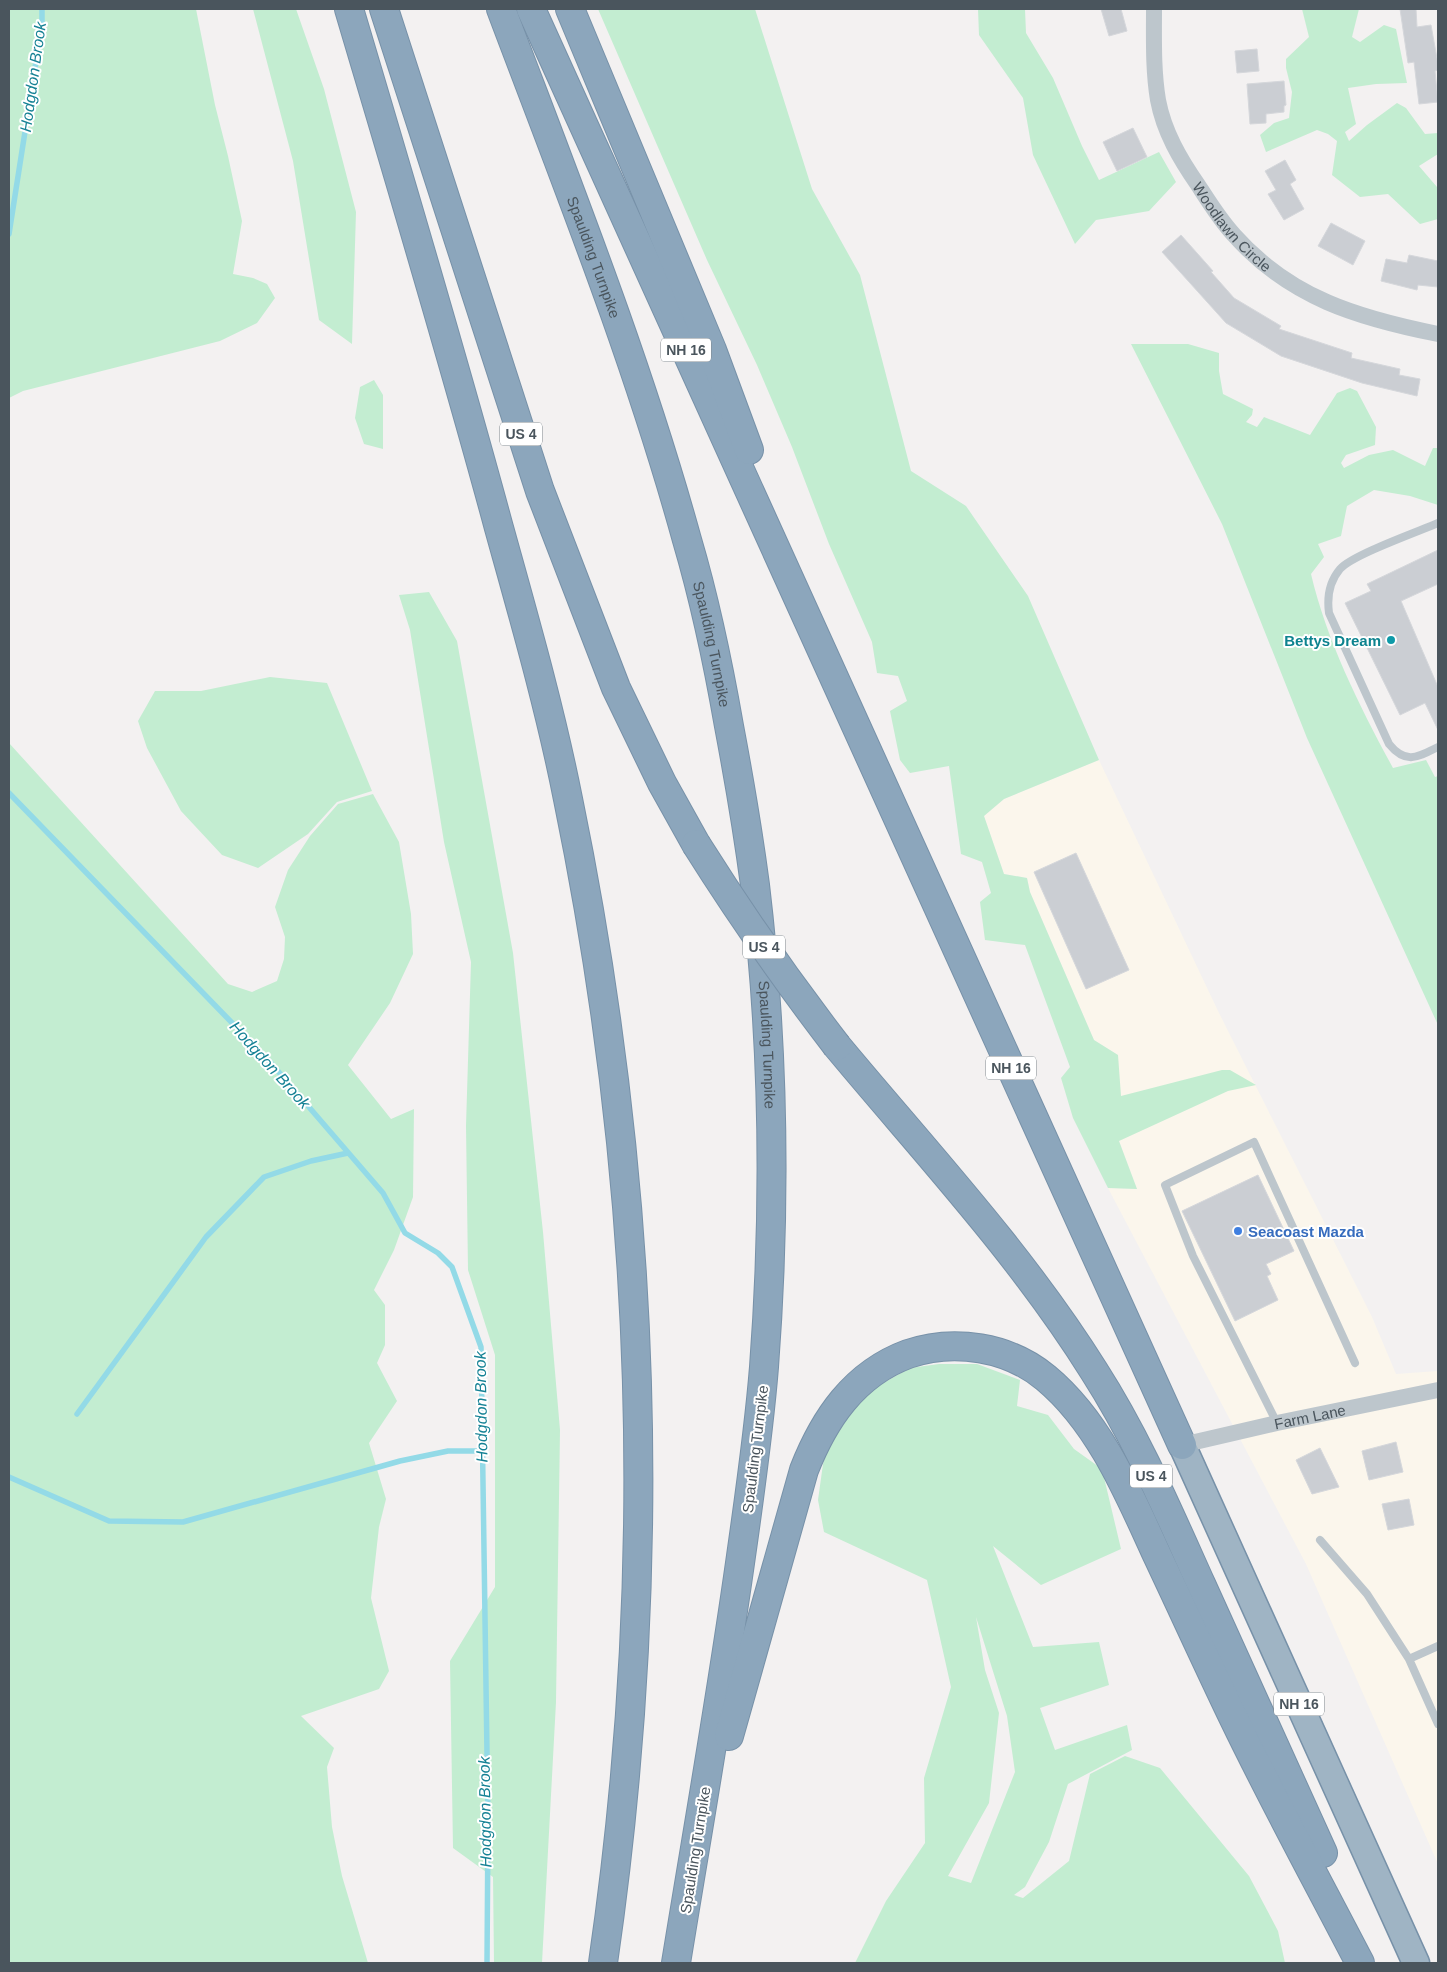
<svg xmlns="http://www.w3.org/2000/svg" width="1447" height="1972" font-family="Helvetica,sans-serif">
	<style>
		.commercial { fill: #fbf6ec }
		.green { fill: #c3edd1; fill-rule: evenodd }
		.lines { fill: none; stroke-linecap: round; stroke-linejoin: round }
		.stream { stroke: #93dae7; stroke-width: 5.5 }
		.building { fill: #cbced3; stroke: #d5d7db }
		.trunk-casing { stroke: #7791a8; stroke-width: 29 }
		.motorway-casing { stroke: #7791a8; stroke-width: 30 }
		.service { stroke: #bdc6cc; stroke-width: 8 }
		.minor { stroke: #bdc6cc; stroke-width: 16 }
		.trunk { stroke: #9fb4c4; stroke-width: 26 }
		.motorway { stroke: #8ca6bc; stroke-width: 28 }
		.motorway-bridge-casing { stroke: #7791a8; stroke-width: 30; stroke-linecap: butt }
		.motorway-bridge { stroke: #8ca6bc; stroke-width: 28 }
		.culture-dot { fill: #0f9aa8; stroke: #fff; stroke-width: 2 }
		.shop-dot { fill: #3f7fe0; stroke: #fff; stroke-width: 2 }
		.labels { text-anchor: middle; dominant-baseline: central; stroke-width: 4; stroke-linejoin: round; paint-order: stroke }
		.shield { fill: #fff; stroke: #80888e; stroke-width: 1 }
		.shield-label { font-size: 14px; font-weight: bold; fill: #4a555d }
		.street-label { font-size: 15px; fill: #4a555d; stroke: #fff }
		.culture-label { font-size: 15px; font-weight: bold; fill: #0d838f; stroke: #fff; text-anchor: end }
		.shop-label { font-size: 15px; font-weight: bold; fill: #366cbe; stroke: #fff; text-anchor: start }
		.water-label { font-size: 16px; font-style: italic; fill: #168295; stroke: #fff }
	</style>
	<rect width="100%" height="100%" fill="#f3f1f1"/>
	<path class="commercial" d="M1099,760l120,253 153,304 24,57 42,-3v493l-132,-300 -198,-376 29,1 -18,-48 -1,-86 -24,-15 -64,-148 -3,-14 -23,-4 -20,-58 20,-17z"/>
	<path class="green" d="M9,9h187l19,96 13,51 14,65 -9,53 20,4 14,6 8,14 -18,25 -37,18 -197,50 -14,7z
		M253,9h43l28,80 32,123 -4,132 -33,-24 -26,-159z
		M598,9h157l57,180 48,86 51,196 55,35 62,90 71,164 -95,39 -20,17 20,58 23,4 3,14 64,148 24,15 3,41 101,-26h8l26,15 -28,6 -109,50 18,48 -29,-1 -35,-70 -12,-40 9,-11 -45,-122 -40,-5 -5,-38 11,-9 -9,-31 -21,-8 -12,-88 -39,7 -10,-13 -10,-49 17,-10 -9,-25 -21,-3 -5,-31 -43,-98 -37,-97 -35,-82 -50,-105z
		M978,9h47l1,24 27,45 29,68 17,34 60,-28 17,30 -27,29 -53,9 -21,24 -42,-89 -10,-57 -44,-63z
		M1302,9h57l-7,28 8,5 24,-17 12,4 11,54 -31,1 -28,4 8,36 -11,8 4,9 18,-16 30,-22 9,5 19,26 13,-1v21l-19,12 18,21 1,32 -18,5 -32,-30 -28,3 -28,-22 5,-34 -9,-7 -11,-4 -51,22 -6,-17 14,-12 15,-5 3,-26 -6,-24v-9l23,-22z
		M1131,344h57l31,9v18l4,23 30,15 -1,6 -6,7 11,5 7,-10 46,18 27,-42 13,-5 7,3 19,36 -1,18 -29,10 -5,8 3,5 25,-13 24,-5 32,16 8,-18h5v57l-28,-9 -36,-6 -27,16 -6,30 -23,8 6,13 -13,17c16,68 49,133 82,194l33,-8 9,17 3,-1v249l-131,-287 -85,-214z
		M374,380l9,15v54l-19,-5 -9,-26 5,-31z
		M429,592l28,49 56,312 30,279 17,198 -4,272 -14,261h-48l-1,-86 -40,-29 -3,-187 45,-74v-232l-27,-85 -2,-144 5,-164 -27,-120 -34,-212 -11,-35z
		M270,677l57,6 45,108 -35,11 -29,32 -50,34 -36,-13 -41,-44 -34,-63 -9,-27 17,-30h46z
		M9,743l219,241 24,8 25,-11 7,-22 1,-22 -10,-30 13,-37 22,-34 28,-32 35,-10 26,48 12,72 2,40 -23,49 -42,62 43,54 23,-10 -1,88 -19,53 -20,40 11,15v40l-8,18 20,38 -28,42 17,56 -7,28 -8,71 18,73 -10,18 -78,27 33,32 -7,19 5,60 10,49 26,87h-359z
		M939,1364h38l43,16 -3,26 31,9 26,34 28,20 19,80 -80,36 -48,-39 40,101 66,-5 10,43 -69,23 15,42 72,-25 5,25 -64,34 -19,58 -24,45 -11,8 9,3 46,-37 21,-87 35,-18 35,12 89,108 29,55 7,32h-430l31,-62 39,-58 -1,-65 27,-91 -24,-107 -103,-48 -6,-32 5,-36 11,-35 17,-23 25,-19 34,-19zM976,1617l31,99 8,56 -44,111 -23,-7 41,-73 10,-90 -14,-43z"/>
	<g class="lines">
		<path class="stream" d="M9,234l33,-211v-14
			M9,793l262,270 112,130 22,40 33,20 14,14 29,80 7,474 -1,142
			M77,1414l129,-177 58,-60 47,-16 37,-8
			M9,1477l100,44 74,1 217,-61 48,-10h34"/>
	</g>
	<path class="building" d="M1101,9h20l6,22 -18,5z
		M1400,9h16l1,18 14,-2 7,39v6l-3,1 3,31 -19,2 -5,-42 -6,1z
		M1257,49l2,22 -22,2 -2,-22z
		M1284,81l2,24 -2,1v6l-18,2v9l-16,1 -3,-40z
		M1133,128l14,29 -30,14 -14,-29z
		M1285,160l11,20 -6,4 14,25 -20,11 -16,-26 8,-4 -11,-19z
		M1331,223l34,18 -12,24 -35,-19z
		M1181,235l32,36 -2,1 23,26 47,28 -2,3 73,24 -1,5 49,11 -1,6 21,4 -3,17 -55,-13 -81,-27 -55,-33 -64,-71z
		M1409,255l29,6v26l-20,-2 -1,5 -36,-9 5,-22 21,4z
		M1438,550v34l-37,17 37,86v43l-13,-27 -25,12 -55,-112 26,-12 -4,-7z
		M1076,853l53,117 -43,19 -52,-117z
		M1258,1175l36,76 -28,13 5,10 -4,2 11,24 -43,21 -53,-110z
		M1396,1442l7,30 -34,8 -7,-29z
		M1320,1448l19,39 -27,7 -16,-34z
		M1409,1499l5,26 -26,5 -6,-26z"/>
	<g class="lines">
		<defs>
			<path id="trunk" d="M1182,1445l234,518"/>
			<g id="motorway">
				<path d="M349,9c51,172 103,345 150,519 25,90 51,180 69,271 80,389 92,772 35,1164"/>
				<path d="M384,9l156,482 76,197 46,95 34,61"/>
				<path id="s3" d="M501,9c66,175 136,350 186,531 18,61 31,123 42,186 10,53 19,106 26,159 19,159 21,322 9,482 -5,63 -14,126 -23,189 -19,136 -43,272 -65,407"/>
				<path d="M531,9l651,1436"/>
				<path d="M570,9l142,341 37,100"/>
				<path d="M837,1046c89,107 183,207 257,325 43,67 74,140 107,213 41,89 81,179 122,269"/>
				<path d="M729,1736l75,-266c20,-51 50,-96 104,-116 46,-16 101,-7 138,24 54,45 83,116 111,177 26,55 51,110 77,164 40,83 84,163 126,244"/>
			</g>
		</defs>
		<use href="#trunk" class="trunk-casing"/>
		<use href="#motorway" class="motorway-casing"/>
		<path class="service" d="M1438,523c-21,9 -86,32 -98,46 -11,13 -13,29 -11,44l60,131c17,21 29,13 49,3
			M1277,1423l-84,-167 -28,-71 89,-43 101,221
			M1320,1540l47,54 42,65 29,65
			M1409,1659l29,-13"/>
		<g class="minor">
			<path id="s1" d="M1154,9c0,30 -1,61 4,91 6,32 22,59 40,85 11,17 22,35 36,50 56,63 124,83 204,99"/>
			<path id="s2" d="M1182,1445l95,-22 161,-33"/>
		</g>
		<use href="#trunk" class="trunk"/>
		<use href="#motorway" class="motorway"/>
		<defs>
			<path id="motorway-bridge" d="M696,844c44,70 91,137 141,202"/>
		</defs>
		<use href="#motorway-bridge" class="motorway-bridge-casing"/>
		<use href="#motorway-bridge" class="motorway-bridge"/>
	</g>
	<circle class="culture-dot" cx="1391" cy="640" r="5"/>
	<circle class="shop-dot" cx="1238" cy="1231" r="5"/>
	<g class="labels">
		<g class="shield">
			<rect x="661" y="338.5" width="50" height="23" rx="4"/>
			<rect x="500" y="422.5" width="42" height="23" rx="4"/>
			<rect x="743" y="935.5" width="42" height="23" rx="4"/>
			<rect x="986" y="1056.5" width="50" height="23" rx="4"/>
			<rect x="1130" y="1464.5" width="42" height="23" rx="4"/>
			<rect x="1274" y="1692.5" width="50" height="23" rx="4"/>
		</g>
		<g class="shield-label">
			<text x="686" y="350">NH 16</text>
			<text x="521" y="434">US 4</text>
			<text x="764" y="947">US 4</text>
			<text x="1011" y="1068">NH 16</text>
			<text x="1151" y="1476">US 4</text>
			<text x="1299" y="1704">NH 16</text>
		</g>
		<g class="street-label">
			<text stroke="none"><textPath href="#s1" startOffset="240">Woodlawn Circle</textPath></text>
			<text stroke="none"><textPath href="#s3" startOffset="265">Spaulding Turnpike</textPath></text>
			<text stroke="none"><textPath href="#s3" startOffset="670">Spaulding Turnpike</textPath></text>
			<text stroke="none"><textPath href="#s3" startOffset="1075">Spaulding Turnpike</textPath></text>
			<text stroke="none"><textPath href="#s2" startOffset="131">Farm Lane</textPath></text>
			<text transform="translate(755 1449) rotate(-83)">Spaulding Turnpike</text>
			<text transform="translate(695 1850) rotate(-81)">Spaulding Turnpike</text>
		</g>
		<g class="culture-label">
			<text x="1381" y="640">Bettys Dream</text>
		</g>
		<g class="shop-label">
			<text x="1248" y="1231">Seacoast Mazda</text>
		</g>
		<g class="water-label">
			<text transform="translate(33 77) rotate(-82)">Hodgdon Brook</text>
			<text transform="translate(270 1065) rotate(48)">Hodgdon Brook</text>
			<text transform="translate(481 1407) rotate(-91)">Hodgdon Brook</text>
			<text transform="translate(485 1812) rotate(-91)">Hodgdon Brook</text>
		</g>
	</g>
	<rect width="1447" height="1972" fill="none" stroke="#4a555d" stroke-width="20"/>
</svg>
